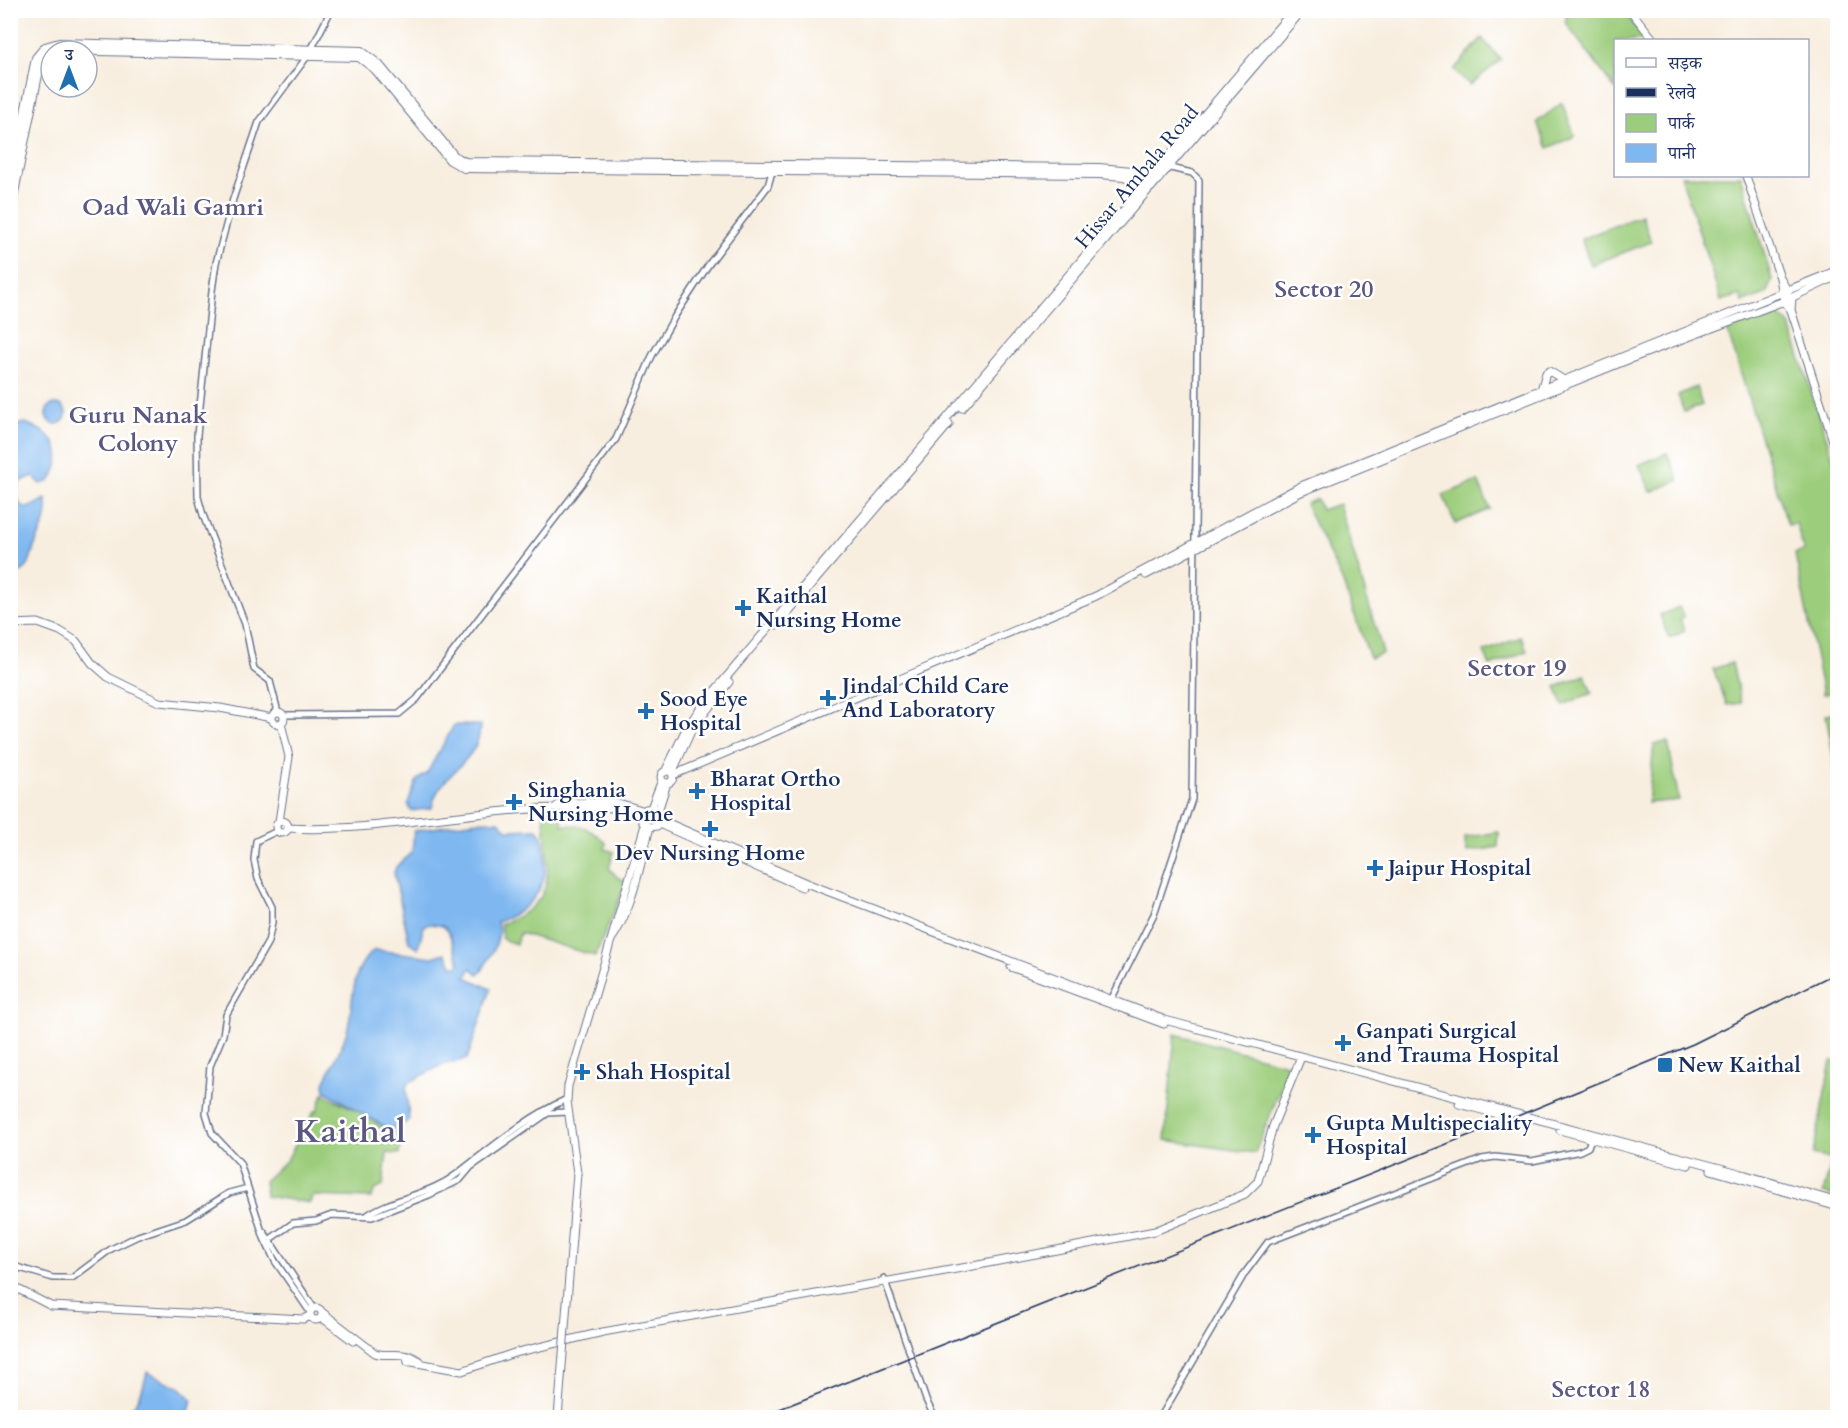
<svg xmlns="http://www.w3.org/2000/svg" width="1848" height="1428" font-family="Cardo,'Noto Serif Devanagari',serif">
	<style>
		.green { fill: #9ccd7c; stroke: #5c7e6d; stroke-width: 1.5 }
		.water { fill: #7fb8f0; stroke: #4d74a7; stroke-width: 1.5 }
		.lines { fill: none; stroke-linecap: round; stroke-linejoin: round }
		.stream { stroke: #7fb8f0; stroke-width: 1.5 }
		.minor-casing { stroke: #68728b; stroke-width: 8 }
		.major-casing { stroke: #68728b; stroke-width: 9 }
		.highway-casing { stroke: #68728b; stroke-width: 10 }
		.minor { stroke: #fff; stroke-width: 5 }
		.major { stroke: #fff; stroke-width: 7 }
		.highway { stroke: #fff; stroke-width: 8 }
		.rail { stroke: #1b2f5e; stroke-width: 1.5 }
		.major-bridge-casing { stroke: #68728b; stroke-width: 9; stroke-linecap: butt }
		.major-bridge { stroke: #fff; stroke-width: 7 }
		.poi-dot { fill: #1f6fb2; stroke: #fff; stroke-width: 2 }
		.labels { text-anchor: middle; dominant-baseline: central; stroke-width: 5; stroke-linejoin: round; paint-order: stroke }
		.street-label { font-size: 21px; fill: #1b2f5e; stroke: #fff }
		.poi-label { font-size: 21px; font-weight: bold; fill: #1b2f5e; stroke: #fff; text-anchor: start }
		.quarter-label { font-size: 24px; font-weight: bold; fill: #5c5882; stroke: #fff }
		.town-label { font-size: 33px; font-weight: bold; fill: #5c5882; stroke: #fff }
	</style>
	<rect width="100%" height="100%" fill="#fff"/>
	<filter id="ink" filterUnits="userSpaceOnUse"><feTurbulence type="fractalNoise" baseFrequency=".0167" numOctaves="2"/><feDisplacementMap in="SourceGraphic" scale="12" xChannelSelector="R" yChannelSelector="G"/><feConvolveMatrix kernelMatrix="1 2 1 2 8 2 1 2 1" color-interpolation-filters="sRGB"/></filter>
	<filter id="wash" filterUnits="userSpaceOnUse"><feTurbulence type="fractalNoise" baseFrequency=".008" numOctaves="4" result="noise"/><feDisplacementMap in="SourceGraphic" scale="24" xChannelSelector="R" yChannelSelector="G"/><feGaussianBlur stdDeviation="1.35" result="paint"/><feColorMatrix in="noise" values="0 0 0 0 0 0 0 0 0 0 0 0 0 0 0 0 0 1.4 0 .05"/><feComposite in="paint" operator="in"/></filter>
	<g filter="url(#wash)">
		<rect width="100%" height="100%" fill="#f8eedf"/>
		<path class="green" d="M1562,11h61l24,29h-31l-1,49 -50,-67 2,-5z
			M1482,38l19,22 -31,25 -16,-15z
			M1562,103l13,33 -27,12 -11,-26z
			M1681,176h60l31,104 -6,14 -23,8 -3,-7 -19,6z
			M1642,215l9,27 -60,23 -10,-26z
			M1773,311l16,12 48,147v222l-14,2 -28,-140 9,-3 -8,-28 -8,2 -61,-196z
			M1696,387l6,18 -18,7 -6,-17z
			M1667,453l12,27 -28,12 -12,-27z
			M1478,481l12,28 -35,15 -12,-29z
			M1317,499l4,11 18,-6 44,149 -13,5 -28,-78 -37,-76z
			M1679,607l5,10 -4,2 5,12 -16,7 -9,-23z
			M1521,637l6,14 -37,15 -6,-14z
			M1732,663l9,40 -14,2 -14,-36z
			M1585,675l7,18 -29,12 -7,-18z
			M1837,712h1l-1,67 -11,-65z
			M1668,742l11,58 -31,3 6,-59z
			M564,811l-2,14c20,0 29,3 44,18l-1,6 9,3 -5,16 8,9 10,5 -32,74 -75,-23 -4,11 -14,-5 -1,-15c64,-23 44,-59 43,-111z
			M1499,832l-1,15 -31,5 -3,-14z
			M1175,1034l115,31 -35,88 -90,-13z
			M1831,1061l7,1 -1,135 -14,-4 9,-33 -19,-6z
			M323,1094l37,18 24,16 18,6 -3,20 -12,-1 -4,33 -8,4 -4,8 -59,-2 -2,7 -44,-7 -2,-15 23,-21 27,-49h3z"/>
		<path class="water" d="M46 414a10 10 0 1 1 20 0a10 10 0 1 1-20 0Z
			M25,423c29,11 44,28 25,58l-9,3 -8,-8 -14,6 -3,10 4,13 8,3 18,-9c4,19 -4,29 -11,46 -6,14 -4,28 -24,29v-148z
			M454,725h26c1,38 -43,48 -48,83l-21,3 -3,-8 9,-23 10,-7z
			M480,821h19l9,9 30,-1c6,9 6,17 7,27 4,34 -18,56 -48,66 7,16 -8,35 -15,49l-4,3 -7,-6 -5,9 25,12 -24,70 -25,6 -34,18 -2,5 3,32 -12,9 -12,-2 -60,-36 -1,-8c8,-18 20,-37 24,-56 6,-25 2,-61 27,-77l58,7 12,-4 8,13h5l2,-3 -11,-30 -6,-7 -13,-2 -6,2 -6,22 -9,-6 -15,-69 2,-6 16,-15 2,-21c22,-3 43,-8 66,-10z
			M147,1372l34,16 11,11 -4,18h-134l1,-7c10,2 18,1 28,1 42,2 53,10 64,-39z"/>
		<g class="lines">
			<path class="stream" d="M1828,1418l10,-8"/>
		</g>
	</g>
	<g filter="url(#ink)">
		<g class="lines">
			<defs>
				<path id="minor" d="M278,712l-8,-31 -16,-12 -9,-45 -42,-109 -5,-18 -1,-62 15,-144 4,-28 17,-64 26,-77 50,-68 22,-44
					M284,715l115,-1 18,-15 199,-260 36,-83 23,-40 34,-52 59,-78 5,-18
					M277,831l-21,10 -2,19 4,19 14,28v16l-4,19 -42,73 -3,20 -13,31 -4,47 6,20 28,30 24,75 11,23 35,51
					M1110,1002l44,-88 38,-115 7,-619 -7,-7 -26,-6
					M366,1216c25,-18 64,-21 91,-42 35,-27 70,-57 110,-75
					M264,1232l50,76
					M266,1242l27,-19 23,-2 16,-6 40,2 57,-22 31,-15 11,-13 77,-54 20,-1
					M10,1265l43,13h19l39,-29 27,-13 48,-16 43,-27 19,-5
					M884,1278l42,122 9,18
					M1160,1418l85,-145 23,-31 214,-83 13,-2 37,4 48,-10 8,-4 4,-11"/>
				<path id="major" d="M1630,10l24,30
					M1746,176l34,102 4,23 7,9 47,146
					M1780,278l12,20 -1,12
					M1549,371l15,9
					M1541,390l5,-17
					M962,408l189,-221
					M1146,575l155,-83 329,-133 154,-58 54,-25
					M10,624l28,-1 22,8 16,10 16,22 16,14 51,25 61,6 52,10
					M777,625l172,-201
					M272 718a6 6 0 1 1 12 0a6 6 0 1 1-12 0Z
					M661 777a6 6 0 1 1 12 0a6 6 0 1 1-12 0Z
					M665,772l21,-43 15,-22 445,-523
					M672,773l20,-44 37,-47
					M673,775l423,-179 205,-110 537,-216
					M557,806l5,-3 53,-1 30,9
					M651,808l11,-28
					M658,811l9,-28
					M661,820l-4,6 -7,1 -7,-4 -1,-7 4,-7 8,-1 6,4 1,8 145,63 359,137 574,153 99,29
					M276 827a6 6 0 1 1 12 0a6 6 0 1 1-12 0Z
					M279,821l10,-64 -8,-34
					M659,824l143,63
					M288,828c92,5 186,-20 278,-20 29,0 50,-5 76,10
					M611,940c22,-31 29,-76 39,-113
					M1011,967l153,57
					M1459,1104l50,13
					M1560,1130l128,35
					M1711,1170l127,37
					M577,1173l-10,-72 1,-15 77,-261
					M10,1285l41,21 252,13 7,-3
					M310 1314a6 6 0 1 1 12 0a6 6 0 1 1-12 0Z
					M322,1312l53,41c10,4 22,-1 33,3
					M321,1317l32,24
					M413,1361l-5,1 -1,-5 4,-1 9,5
					M412,1362l50,9 52,-18 89,-21 370,-66 182,-35 90,-37 13,-13 15,-55 28,-69"/>
				<path id="highway" d="M1146,184l148,-174
					M10,187l26,-129 9,-11 14,-4 302,8 18,14 75,91 11,6 634,6 44,4 16,6
					M10,212l30,-147 6,-11 9,-4 304,7 16,12 75,91 14,8 635,6 25,2 27,11 151,-177"/>
			</defs>
			<use href="#minor" class="minor-casing"/>
			<use href="#major" class="major-casing"/>
			<use href="#highway" class="highway-casing"/>
			<use href="#minor" class="minor"/>
			<use href="#major" class="major"/>
			<use href="#highway" class="highway"/>
			<path class="rail" d="M757,1418l763,-303 173,-71 145,-72"/>
			<defs>
				<path id="major-bridge" d="M558,1418l19,-245"/>
			</defs>
			<use href="#major-bridge" class="major-bridge-casing"/>
			<use href="#major-bridge" class="major-bridge"/>
		</g>
	</g>
	<g class="poi-dot">
		<path d="M740 599h6v6h6v6h-6v6h-6v-6h-6v-6h6z"/>
		<path d="M825 689h6v6h6v6h-6v6h-6v-6h-6v-6h6z"/>
		<path d="M643 702h6v6h6v6h-6v6h-6v-6h-6v-6h6z"/>
		<path d="M694 782h6v6h6v6h-6v6h-6v-6h-6v-6h6z"/>
		<path d="M511 793h6v6h6v6h-6v6h-6v-6h-6v-6h6z"/>
		<path d="M707 820h6v6h6v6h-6v6h-6v-6h-6v-6h6z"/>
		<path d="M1372 859h6v6h6v6h-6v6h-6v-6h-6v-6h6z"/>
		<path d="M1340 1034h6v6h6v6h-6v6h-6v-6h-6v-6h6z"/>
		<rect x="1657" y="1057" width="16" height="16" rx="3"/>
		<path d="M579 1063h6v6h6v6h-6v6h-6v-6h-6v-6h6z"/>
		<path d="M1310 1126h6v6h6v6h-6v6h-6v-6h-6v-6h6z"/>
	</g>
	<g class="labels">
		<g class="street-label">
			<text transform="translate(1137 177) rotate(-50)">Hissar Ambala Road</text>
		</g>
		<g class="poi-label">
			<text x="756" y="596">Kaithal<tspan x="756" dy="24">Nursing Home</tspan></text>
			<text x="842" y="686">Jindal Child Care<tspan x="842" dy="24">And Laboratory</tspan></text>
			<text x="660" y="699">Sood Eye<tspan x="660" dy="24">Hospital</tspan></text>
			<text x="710" y="779">Bharat Ortho<tspan x="710" dy="24">Hospital</tspan></text>
			<text x="528" y="790">Singhania<tspan x="528" dy="24">Nursing Home</tspan></text>
			<text x="710" y="853" text-anchor="middle">Dev Nursing Home</text>
			<text x="1388" y="868">Jaipur Hospital</text>
			<text x="1356" y="1031">Ganpati Surgical<tspan x="1356" dy="24">and Trauma Hospital</tspan></text>
			<text x="1678" y="1065">New Kaithal</text>
			<text x="596" y="1072">Shah Hospital</text>
			<text x="1326" y="1123">Gupta Multispeciality<tspan x="1326" dy="24">Hospital</tspan></text>
		</g>
		<g class="quarter-label">
			<text x="173" y="207">Oad Wali Gamri</text>
			<text x="1324" y="289">Sector 20</text>
			<text x="138" y="415">Guru Nanak<tspan x="138" dy="28">Colony</tspan></text>
			<text x="1517" y="668">Sector 19</text>
			<text x="1601" y="1389">Sector 18</text>
		</g>
		<g class="town-label">
			<text x="350" y="1131">Kaithal</text>
		</g>
	</g>
	<rect width="1848" height="1428" fill="none" stroke="#fff" stroke-width="36"/>
	<rect x="1614" y="39" width="195" height="138" fill="#ffffff" stroke="#a4acbf" stroke-width="1.5"/>
	<rect x="1626" y="58" width="30" height="9" fill="#ffffff" stroke="#a4acbf" stroke-width="1.5"/>
	<text x="1668" y="69" font-size="18" fill="#1b2f5e">सड़क</text>
	<rect x="1626" y="88" width="30" height="9" fill="#1b2f5e" stroke="#a4acbf" stroke-width="1.5"/>
	<text x="1668" y="99" font-size="18" fill="#1b2f5e">रेलवे</text>
	<rect x="1626" y="114" width="30" height="18" fill="#9ccd7c" stroke="#a4acbf" stroke-width="1.5"/>
	<text x="1668" y="129" font-size="18" fill="#1b2f5e">पार्क</text>
	<rect x="1626" y="144" width="30" height="18" fill="#7fb8f0" stroke="#a4acbf" stroke-width="1.5"/>
	<text x="1668" y="159" font-size="18" fill="#1b2f5e">पानी</text>
	<g transform="translate(69 69)"><circle r="28" fill="#ffffff" stroke="#a4acbf" stroke-width="1.5"/>
	<path d="M0-4.5L10 22L0 15L-10 22Z" fill="#1f6fb2"/>
	<text y="-9" font-size="16" font-weight="bold" text-anchor="middle" fill="#1b2f5e">उ</text>
	</g>
</svg>
